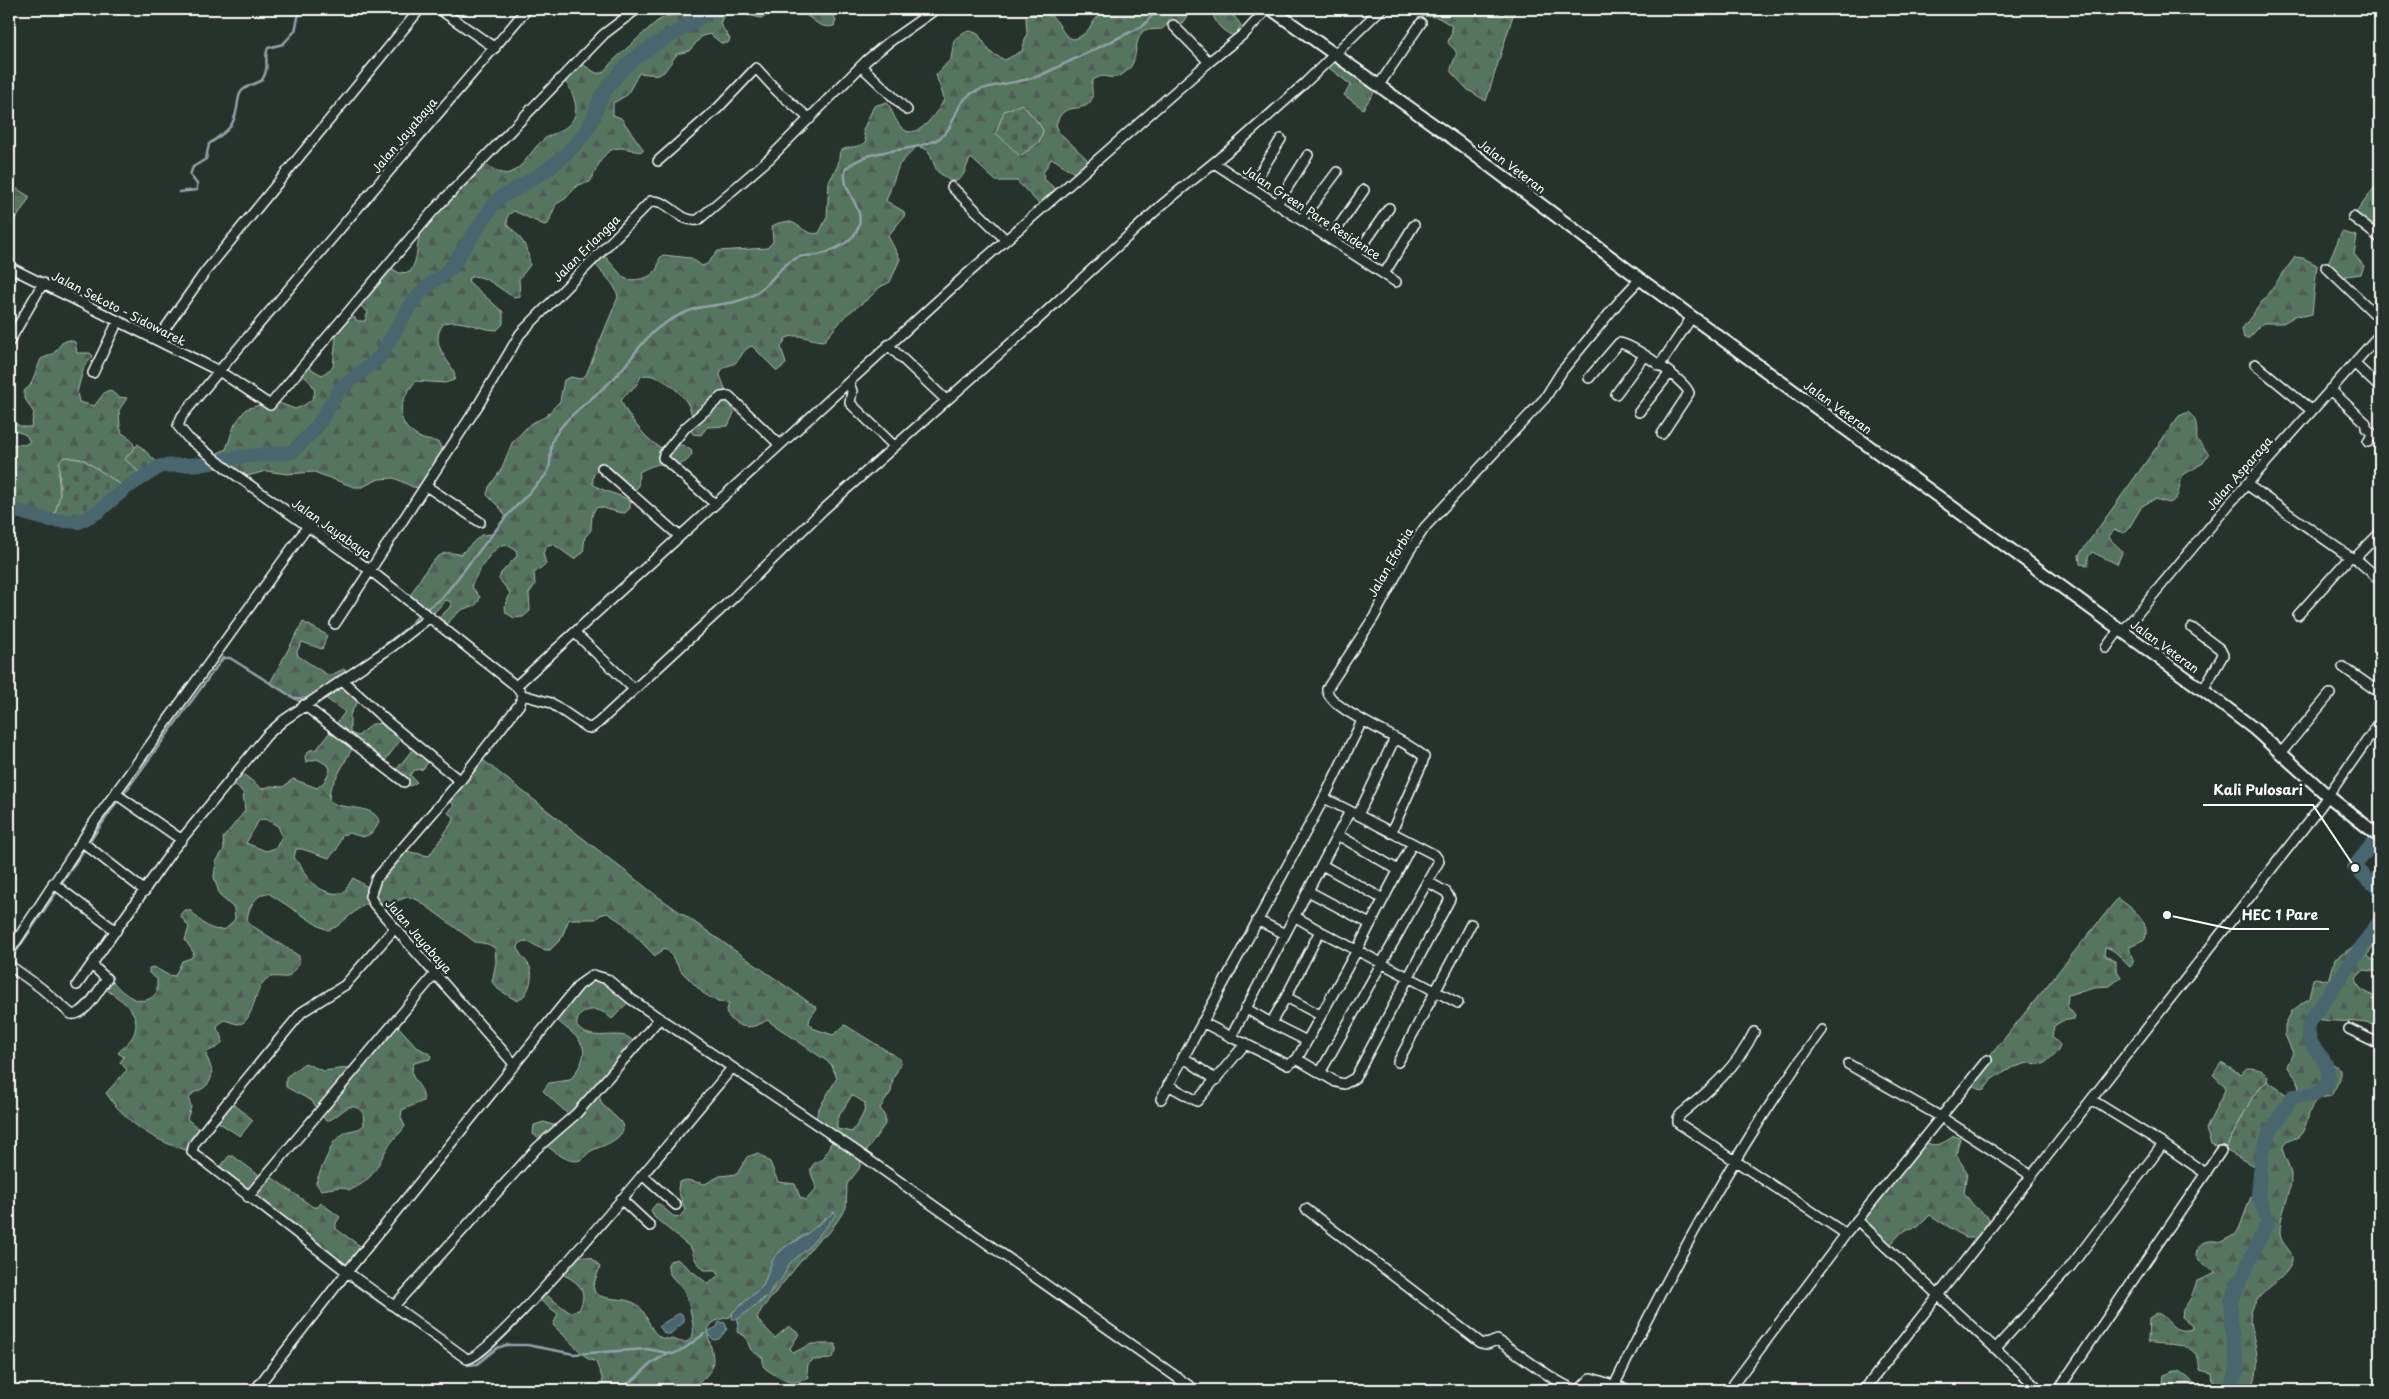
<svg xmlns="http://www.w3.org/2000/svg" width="2389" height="1399" font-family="'Playpen Sans',sans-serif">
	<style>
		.grass { fill: url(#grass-tufts); stroke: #aabaae }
		.forest { fill: url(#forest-firs); stroke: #aabaae; fill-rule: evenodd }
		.cemetery { fill: url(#cemetery-stones); stroke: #aabaae }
		.green { fill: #54745e; stroke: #aabaae }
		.water { fill: #48666e; stroke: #91a3a8 }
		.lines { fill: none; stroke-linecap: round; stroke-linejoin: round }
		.stream { stroke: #91a3a8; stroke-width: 2.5 }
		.river { stroke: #48666e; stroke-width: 14 }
		.minor-casing { stroke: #fff; stroke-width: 12 }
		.major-casing { stroke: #fff; stroke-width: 15 }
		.minor { stroke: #26332d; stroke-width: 9 }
		.major { stroke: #26332d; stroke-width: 11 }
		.labels { text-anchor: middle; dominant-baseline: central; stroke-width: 5; stroke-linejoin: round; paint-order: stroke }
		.street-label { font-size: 12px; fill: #fff; stroke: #26332d }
		.leader { fill: none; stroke: #fff; stroke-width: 2 }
		.callout-dot { fill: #fff; stroke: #26332d; stroke-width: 2 }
		.callout-label { font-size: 14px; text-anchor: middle; font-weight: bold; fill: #fff; stroke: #26332d; stroke-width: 5; stroke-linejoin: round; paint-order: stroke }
	</style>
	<defs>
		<pattern id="grass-tufts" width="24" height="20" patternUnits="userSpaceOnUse" patternTransform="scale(1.25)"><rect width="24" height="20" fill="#54745e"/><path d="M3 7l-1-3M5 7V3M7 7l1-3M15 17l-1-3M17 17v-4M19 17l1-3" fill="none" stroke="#4f5c53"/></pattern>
		<pattern id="forest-firs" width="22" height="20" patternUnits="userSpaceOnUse" patternTransform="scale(1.25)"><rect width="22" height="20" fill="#54745e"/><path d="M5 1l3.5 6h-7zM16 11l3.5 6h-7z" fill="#4f5c53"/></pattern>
		<pattern id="cemetery-stones" width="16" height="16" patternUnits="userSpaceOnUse" patternTransform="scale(1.25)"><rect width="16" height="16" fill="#54745e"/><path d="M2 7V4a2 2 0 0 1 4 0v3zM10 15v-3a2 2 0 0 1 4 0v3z" fill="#4f5c53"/></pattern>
	</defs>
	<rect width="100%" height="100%" fill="#26332d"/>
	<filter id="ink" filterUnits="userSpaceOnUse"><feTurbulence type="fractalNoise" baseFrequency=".02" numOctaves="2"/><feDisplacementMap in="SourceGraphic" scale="10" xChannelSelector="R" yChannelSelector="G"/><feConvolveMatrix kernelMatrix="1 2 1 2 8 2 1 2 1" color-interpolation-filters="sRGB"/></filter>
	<g filter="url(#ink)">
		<path class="grass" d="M1330,59l15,10 4,-5 30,21 -16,24 -19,-14 7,-10 -27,-21z"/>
		<path class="forest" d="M692,9h137l7,11 -2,6c-16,4 -22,-10 -35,-14l-16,5 -11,-3 -11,4 -22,-5 -16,3 -3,8 10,15 -2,4h-7l-11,-9 -8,2 -13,15 -12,3 -13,18 -6,3 -19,-2 -12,22 -14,8v12l8,3 22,31v2c-6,2 -9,-1 -15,-2 -25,-6 -29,17 -38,33l-12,3 -13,14 -9,5 -8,20 -4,1 -30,-14 -6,4 -1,9c14,13 21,22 23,41l-11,14 1,17 -6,1c-12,-5 -33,-28 -46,-18l1,3 34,30v12l-6,6c-18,0 -35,-12 -53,-7 -20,25 17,44 10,57l-9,3 -29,-2c-19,21 -23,45 7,58 6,2 11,1 16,4l6,13 -25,32 -7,-1 -19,-9 -15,1 -17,8h-8l-40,-15 -27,2 -21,-3 -26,7 -28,-22 14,-7 9,-25 11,-15 28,-8 21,8c26,-9 25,-23 3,-37l6,-7 18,10 11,-8 3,-30 -4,-6 16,-19 10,9h7l3,-9 -12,-10 32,-36 11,7 11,-1c10,-15 6,-31 11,-46 3,-8 51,-53 60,-63 9,2 18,13 28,10 14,-4 22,-23 33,-32 6,-6 13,-7 20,-11 23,-14 13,-34 1,-52l16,-16 17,11h6l12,-13 42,-38 9,-5z
			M1187,9l1,6 -6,8h-13l-7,6 -18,1c-15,17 0,35 -27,47 -12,2 -13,-5 -25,4 -1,6 1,11 0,16 -2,14 -20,9 -27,14 -5,3 -7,8 -9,14l3,7 33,32 -12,13 -25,-17 -4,-1 -8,14 1,6 16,14 -17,15 -26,-27h-21l-25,-23c-7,10 -6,25 -21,23l-13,-10 -9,-21 -11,-4 -18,19 -13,36 17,10 2,4 -17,21 12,23 -10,23 -10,5 -11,11 -23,17 -22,26c-14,0 -24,-9 -38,-3l-5,9 5,17 -9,7 -25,-25c-10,3 -10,12 -17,17 -7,4 -13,2 -15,12l14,38 -6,13 -21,1 -6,8 -8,-1c-5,-8 0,-14 -2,-22 -3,-16 -33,-42 -50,-36 -6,16 -14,13 -20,25 5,12 28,44 42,47 6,1 13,-3 19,-3l9,5 1,4c-8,14 -16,10 -29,10 -7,-1 -18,5 -24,8l-1,15 -7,6 -28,-27c-8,5 -11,8 -10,18 12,9 25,9 37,17v7l-5,5c-23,-1 -33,-20 -34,17l-6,7 -2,16 -9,6 -21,-15 -5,1 -5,8 3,11 -12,9 1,12 -6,8 1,18 -7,6 -9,1 -8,-5 -1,-6 5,-14 -11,-14 2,-6 16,-17 -1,-6 -11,-6c-13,3 -27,28 -33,40v3l8,10c-3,12 -10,8 -18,13 -7,4 -13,12 -18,18l-8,-7 14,-14 1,-5 -5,-2 -16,17 -22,-18c10,-14 20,-40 37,-46 6,-1 10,1 16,1l20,-19 12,-1 13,-17 -5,-8 -14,-14 2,-8 12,-17 11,-27 18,-19 15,-7 15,-16 4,-21 7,-3 9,2 6,-4 32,-78c-2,-15 -19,-25 -26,-38l8,-8 24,27c9,4 27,1 32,-8 4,-6 1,-11 7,-15l28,3 11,8 5,-2 11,-13 49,-3 6,-6 -1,-16c27,-14 27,11 47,7l8,-16 2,-35 9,-17 2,-14c8,-5 19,-3 26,-9l-3,-12 11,-24 13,-4c5,8 8,19 14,25 15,17 35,-14 42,-25l1,-4 -8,-23 15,-16 3,-19 10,-8 7,-1 7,3 13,19 14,7 17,-9 5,-18 -1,-16c4,-4 9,-4 15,-4 22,2 17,24 33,26 17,-4 18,-23 33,-29zM1022,104l18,21 3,6 -4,11z
			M1215,9h19l-1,6 8,10 -6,11c-10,-2 -21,-13 -22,-23z
			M1417,9h71l16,7 4,-7h7l-29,92 -18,-11 -17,-18c-1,-7 7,-17 5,-20 -1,-4 -6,-5 -8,-10l4,-10 -1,-7 -14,-8 -15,-1z
			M9,184l21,13 -14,22 -7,-3 5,-15 -5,-3z
			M2374,188l6,4v43l-27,-18z
			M2342,232l15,4 -3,18 10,12 -3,8 -15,2 -7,5 -12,-16z
			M2295,257l8,1 14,7 -5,49 -8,2 -7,-1 -14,8h-20l-14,15h-5l-2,-9z
			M68,340l7,2 2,11h13l3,3 -9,11 -7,25 2,10 15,4 11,-14 5,-2 8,7 9,1 -8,12 1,17 2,6 9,6 4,9 -10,11 18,17 -17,12 -42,-28 -16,-3 -10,15 2,23 -7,25 -44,-11v-65l15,1 6,-3 -4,-7 -17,-7v-7l14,6h8l3,-14 -10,-16v-6l6,-5 11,-27 12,-5 9,-11z
			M2188,412c11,9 8,16 9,28l12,14 -6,9 -20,12c-6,12 -1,21 -13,28l-15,-4 -13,7 -13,22 -5,5 -9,-3 -6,6c2,8 11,9 13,17l-5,11 -25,-12 -4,5v8l-8,-1 -1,-9 100,-139z
			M303,622l24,13 -5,14 -20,-7 -5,9 1,5 28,18 5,1 13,-6 6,6 -7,5 17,17 -10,18v18l8,3 14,-12 17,-1 13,15 -21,28 -27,-21 -24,44 -1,11c11,12 43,2 50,21 -3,9 -7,13 -16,16l-14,-4 -7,2 -5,14 -8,9 -27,-9h-6l-2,9c8,7 7,8 11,16 7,13 26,23 39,18l9,-14 18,11 30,-39 28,6 26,-38 -7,-5 6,-8 -8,-7 33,-41 178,139 160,112 -7,10 -1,5 3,5 21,7 12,-10 55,34 1,4 -8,16 -2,13 -11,16 5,9v7l-22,32 -4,13 -12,15 -1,24 -17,25 -11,7 -57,70 -4,9 18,19 14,-12 10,8 -9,14 3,5 18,-9h25v8l-5,7 -18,1 -5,4 -1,8 2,5c-19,11 -27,2 -43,-8l-3,-3v-8l-12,-8 -6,-14 -8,-4 1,-13c9,-9 22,-15 30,-24 10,-11 15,-24 24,-35 14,-16 31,-20 34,-43l-16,15 -25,15 -11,10 -11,29 -30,26 -3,5c-40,7 -12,27 -18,49 -3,12 -14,13 -19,24h-40l-5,-3 -5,3h-42l2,-10 -7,-18 -8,-3 -35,-34 5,-11 -22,-17 5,-6 28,21 10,-2c11,-22 -3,-29 -21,-38l15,-17 19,3 8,9 -7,19 2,7c12,9 28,3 41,11 12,8 12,26 24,33 5,3 10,1 15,3 8,3 15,4 18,-6 2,-7 -5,-35 -8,-42 -5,-10 -19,-15 -17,-28l2,-3 7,-2 31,25 11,-9 -2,-5h-13l-8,-9 -5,-13 -37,-31 -3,-7 5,-6h3l14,12 7,1 5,-7 -7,-20 1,-8 8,-2 18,4 15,-8 17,-2 10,-17 11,-4 12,9 8,20 17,2 5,13 6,3 10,-11c-2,-14 -14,-22 7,-30l8,-16 6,-4 -22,-15 3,-14 19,-32 -6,-14 -64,-44c-15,10 -30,10 -41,-7l3,-10 -11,-1 -15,-9 -21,-21 -14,-22 -4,-2 -9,8 -32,-33 -16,-10 -7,2 -4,4h-27l-8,20 -11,11c-11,1 -17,-9 -27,-9l-5,5c0,10 11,15 13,24 2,11 -4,27 -14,31l-19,-12 -6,-7 4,-20 -1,-14 -7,-4 -13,-2 -57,-42 -11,-3 -29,11 -4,-4h-10l-28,23 -8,3 -9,-4 -51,-33c-12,0 -23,19 -20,30l51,33v8l-11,13c-6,1 -13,-2 -20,1 -14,7 -14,45 -29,46 -5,0 -10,-3 -15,-4l-7,6c0,6 3,5 5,11 3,11 -11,11 -16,16 0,5 3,7 4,12 6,16 -5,24 -17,28l-4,6 2,8 -4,12 16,13 -11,20c-36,-10 -64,-27 -86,-59l21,-23 -7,-8 4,-5 -6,-4c5,-6 13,-12 16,-19 9,-23 -15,-35 -30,-46l7,-9c9,13 32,33 46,13v-13l-8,-6v-5l5,-1 14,8 7,1 7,-15 9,-3 3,-5 -9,-13 4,-13 -9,-12 4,-5h6c10,10 19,23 36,19l9,-10 -1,-11 -14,-12 -6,-19 2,-15 8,-13 -1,-11 22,-27 -2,-19 -14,-13 8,-10 25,20 9,-3 12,1 10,-8 24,9 7,-6 6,-12 -1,-4 -12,-7 -11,3 -1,-6 5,-6 7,-1 28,-37 -24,-17 -17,10 -34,-22zM265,819l13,7 4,10 -6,12 -10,3 -20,-8 13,-23zM852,1095l13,8c1,11 -8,21 -13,29l-15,-3v-10z
			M416,745l16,12 -9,12 -8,1 -5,5 7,7 -7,4 -17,-12z
			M2118,898c13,10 33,22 27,41l-15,7c-2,9 8,14 0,21 -8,-6 -14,-19 -25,-19l-1,7 12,7v7l5,8 -11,9 -16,1 -26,8 -1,11 8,10 -1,3 -12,2 -8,5 -2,11 8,8 -2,6 -14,13 -16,-1 -16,5 -20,11 -8,11 -6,-1 -9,-7z
			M2380,911v34l-7,2 -5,8 1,3 11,4v10l-16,-2 -7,7 -1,5 5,7 19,11v27c-22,-9 -45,-3 -68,-9 -11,18 -1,27 12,38 5,4 10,9 16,13v10l-9,17c-3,1 -8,1 -11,2 -14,6 -10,30 -22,39 -5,3 -13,3 -15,10 -2,6 8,19 8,28 1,21 -12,38 -11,59 1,11 13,16 12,26 -3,20 -35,28 -41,53 -2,8 0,15 2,22 5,20 7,36 -2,55h-37l-2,-17 -12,-3c-1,-4 -1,-9 -2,-12 -8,-18 -36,-12 -50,-16l1,-24 8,-5c13,4 13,22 35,16l-1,-5 -9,-7 1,-7 8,-12 6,-17 19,-8 -17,-12 -3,-5c2,-15 11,-17 25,-14l15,-8 3,-5 22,-59 4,-27 28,-47 6,-6 -1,-9 -11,-15 6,-13 -8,-18v-10l7,-14 17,-13 4,-19 3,-1 13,3 6,-22 28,-19 13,-16z
			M593,975l38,24 -19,20c-3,-2 -6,-6 -9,-7 -13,-6 -28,1 -26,15 18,18 44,-1 57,15l-37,48 5,14 20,19 1,8c-7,11 -19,14 -30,19 -5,2 -8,7 -13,10 -13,6 -37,-18 -47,-26l1,-9 10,-3 18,6 7,-13 -26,-24 6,-8 21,-3c27,-34 10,-40 -17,-63z
			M394,1022l23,25 14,8 -1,4 -16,4c-8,18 12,21 9,38l-21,9 -1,8 4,8c-4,7 -10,11 -15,18 -14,21 -14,35 -40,46l-10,-3 -19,3 -5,-7c0,-3 16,-38 18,-41 2,-3 9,-8 12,-10 7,-3 12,-1 18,-7l-1,-13c-16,-15 -22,6 -37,9l-14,-20 -26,-14v-10l19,-14 18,8 33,-4z
			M2221,1063l19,11 7,-6c7,0 16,1 21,8l-1,5 -14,15 -28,54 -14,-6 -5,-15 19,-39v-4l-12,-11z
			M229,1100l24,20 -13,16 -27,-17z
			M1954,1136l6,2 -4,17 11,17 -3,21 10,13 15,12 -2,9 -10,11h-11l-36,-23 -12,12 -11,2 -6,4 -13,14 -31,-27 65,-80c14,9 19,4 32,-4z
			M267,1174l46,33h5l3,-4 19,14 -4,6v6l30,21 -19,22 -99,-75z
			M2175,1371h5l22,19h-33l-6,-6 1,-9z"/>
		<path class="cemetery" d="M1022,104l18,21 3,6 -4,11 -19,14 -24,-23 8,-22z
			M138,444l23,22 -18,10 -18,-17z
			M64,457l20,3 42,28c-25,22 -36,38 -73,32l7,-25 -1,-33z
			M2267,1081l20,14 3,5 -25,43 -4,27 -36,-20 28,-54z"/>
		<path class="green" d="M229,1156h4l30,22 -15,19 -32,-25z"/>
		<path class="water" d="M834,1212l2,3 -28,33 -18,15 -9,17 -8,6 -4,8 -31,25h-6l1,-7 30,-26 11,-29 15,-13 10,-4z
			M678,1314h4l2,8 -14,12h-5l-6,-8z
			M719,1322l6,1 2,6 -8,10 -5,1 -5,-4v-5l8,-4z"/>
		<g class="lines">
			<path class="stream" d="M179,192l18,-2v-6l-7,-9 3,-8 13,-8 3,-15c16,-12 24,-14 28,-36 1,-5 1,-12 4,-16 4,-6 15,-8 21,-12 9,-14 1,-22 6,-32l15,-4 12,-13 5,-22
				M425,610l17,-12 64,-81 39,-41c10,-13 1,-28 11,-42 14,-22 44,-40 62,-60 14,-15 24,-34 40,-46 12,-9 30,-18 44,-21 18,-3 35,-3 51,-12 18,-9 26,-31 46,-38 6,-2 13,-1 19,-2 12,-3 28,-10 36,-20 19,-25 -16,-42 -8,-67 29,-23 58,-13 90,-28 19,-9 17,-33 33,-45 13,-10 51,-12 70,-19l104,-50 15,-17
				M366,659l41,-31 14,-15
				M123,795l100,-137h7l64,40 14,1
				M88,844l31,-45
				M61,885l24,-37
				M9,962l49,-72
				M354,1284l114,81 9,-1 20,-16 9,-3h21l47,9 73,-5 26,5 12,-6 19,-14
				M623,1390c3,-8 9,-8 15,-14 11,-11 15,-15 30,-22"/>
			<path class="river" d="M9,509l40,11 30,2 19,-10 28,-24 35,-22 45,-2 34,-7 52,-5 24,-24 24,-39 39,-31 31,-52 12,-15 28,-22 45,-67 6,-5c35,-20 66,-35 88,-71 6,-9 7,-19 12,-28 7,-13 16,-23 26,-33 25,-24 58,-32 82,-56
				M2380,834l-26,33 26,23
				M2227,1390l11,-21 -7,-41v-27l37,-80 -10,-27 4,-41 8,-21 23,-36 22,-1 13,-11c5,-32 -24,-30 -19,-61l71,-103"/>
			<defs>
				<path id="minor" d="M439,9l56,39
					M1173,25l36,37
					M861,66l46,44
					M1379,85l42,-62
					M658,161l60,-53 38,-40 22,24 32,27
					M1214,163l182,119
					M952,187l54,53
					M1251,187l30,-48
					M1277,204l31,-49
					M2353,217l27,21
					M1301,220l36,-48
					M1330,239l34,-49
					M1356,255l33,-47
					M9,267l210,104 51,34 164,-195 170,-176 33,-25
					M2326,267l54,52
					M1384,274l30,-49
					M157,340l48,-68 215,-263
					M9,342l34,-59
					M888,345l58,55
					M2354,363l26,25
					M2255,364l56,46
					M1659,366l33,-49
					M93,373l25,-52
					M1589,378l30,-35c13,1 67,38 70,50l-27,41
					M849,383l3,8 -2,12 44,43
					M2330,389l36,34v5l7,6 -5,8
					M1616,394l28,-38
					M1639,412l30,-38
					M602,468l77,68
					M2246,484l104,73
					M426,486l54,36
					M715,504l-52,-46 1,-4 21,-26 36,-31 8,-1 51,49
					M2355,558l25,22
					M2298,615l52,-58 5,1 25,-25
					M335,624l144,-220 41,-70 131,-133c18,-2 28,22 47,19l71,-61 98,-99 22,-18 47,-33
					M2192,628l28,21 3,6 -20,35
					M2122,632l109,-130 149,-168
					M575,633l59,56
					M2106,648l13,-18
					M2343,667l37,26
					M342,680l47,43 71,58
					M516,686l450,-411 243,-213 37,-30 21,-23
					M523,695l28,8 35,24 5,1 7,-5 134,-124 91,-89 212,-188 128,-118 75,-61 67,-60 76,-74
					M304,705l100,77
					M2281,753l49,-59
					M116,794l66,46
					M1324,798l26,13
					M1391,833l31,-69 2,-7c-15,-17 -97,-47 -97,-68l47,-72 34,-64 17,-26 120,-129 17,-27 60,-73 18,-19
					M1338,835l60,35
					M81,841l64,50
					M1412,844l-55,106 -60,109 39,23 8,2 11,-6 95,-179 -4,-7 -18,-10
					M1322,865l61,34
					M53,883l63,48
					M1308,891l62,33
					M1294,916l26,15 -34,66 34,18
					M1257,920l28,14
					M395,928l-50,57 -43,27 -91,110 -17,22 -2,8 155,120 120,87c27,-1 234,-254 265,-291
					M1320,931l138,72
					M9,952l84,-128 215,-298
					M9,965l32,23 30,26c14,3 28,-25 36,-35l-15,-14
					M77,985l95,-134 95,-116 17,-15 109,-74 37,-29
					M1245,1008l26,15 15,-26
					M1202,1022l29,15
					M1271,1023l36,18
					M2349,1029l31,15
					M1754,1032c-17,35 -44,58 -73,82l-3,4v5l168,111
					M1183,1057l33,23
					M1297,1059l-9,6 -57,-28 119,-226 8,4 37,-77
					M1398,1062l73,-138
					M1848,1064l93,53 91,59
					M515,1065l-141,-161 -4,-8 6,-17 84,-98 59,-76c4,-8 4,-12 -3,-19l-145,-115 -141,-100 -42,-33 -10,-12 4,-10 37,-45 308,-362
					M1320,1073l119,-212 -4,-6 -77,-40
					M1168,1085l29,16 49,-58
					M1161,1099l163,-301 38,-77
					M2092,1100l71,44 42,29
					M642,1175l34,30
					M248,1197l187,-223
					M621,1199l29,27
					M1306,1209l175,134 6,1 10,-4c18,10 65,49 82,50l12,-12 38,12
					M1857,1220l183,170
					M394,1306l143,-158 39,-34 84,-96
					M1996,1348l75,-82 92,-122
					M1615,1384c60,-123 126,-244 207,-354
					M255,1390l92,-118 232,-287 14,-10 14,4 24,20 225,152 339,239
					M1729,1390l117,-156 141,-174
					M1864,1390l456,-583 60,-85
					M2058,1390l163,-239"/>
				<path id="major" d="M1271,9l184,131 185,139 567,414 46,35 74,67 53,42"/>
			</defs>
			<use href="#minor" class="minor-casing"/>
			<use href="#major" class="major-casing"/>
			<use href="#minor" class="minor"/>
			<use href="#major" class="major"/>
		</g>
	</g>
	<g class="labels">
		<g class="street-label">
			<text transform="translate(404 135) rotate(-50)">Jalan Jayabaya</text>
			<text transform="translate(1512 166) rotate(37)">Jalan Veteran</text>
			<text transform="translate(1312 212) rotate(33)">Jalan Green Pare Residence</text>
			<text transform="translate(586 248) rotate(-45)">Jalan Erlangga</text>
			<text transform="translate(119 308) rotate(27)">Jalan Sekoto - Sidowarek</text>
			<text transform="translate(1838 407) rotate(36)">Jalan Veteran</text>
			<text transform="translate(2239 473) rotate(-49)">Jalan Asparaga</text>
			<text transform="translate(332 528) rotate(35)">Jalan Jayabaya</text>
			<text transform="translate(1390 562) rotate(-60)">Jalan Eforbia</text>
			<text transform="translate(2165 646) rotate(36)">Jalan Veteran</text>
			<text transform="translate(419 936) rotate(49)">Jalan Jayabaya</text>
		</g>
	</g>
	<path class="leader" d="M2355 868L2313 805H2203M2167 915L2231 929H2329"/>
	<g class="callout-dot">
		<circle cx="2355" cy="868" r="5"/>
		<circle cx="2167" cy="915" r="5"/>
	</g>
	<g class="callout-label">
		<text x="2258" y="795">Kali Pulosari</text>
		<text x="2280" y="920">HEC 1 Pare</text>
	</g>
	<rect width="2389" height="1399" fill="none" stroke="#26332d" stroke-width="30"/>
	<rect x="15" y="15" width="2359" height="1369" fill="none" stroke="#fff" stroke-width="2" filter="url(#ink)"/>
</svg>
